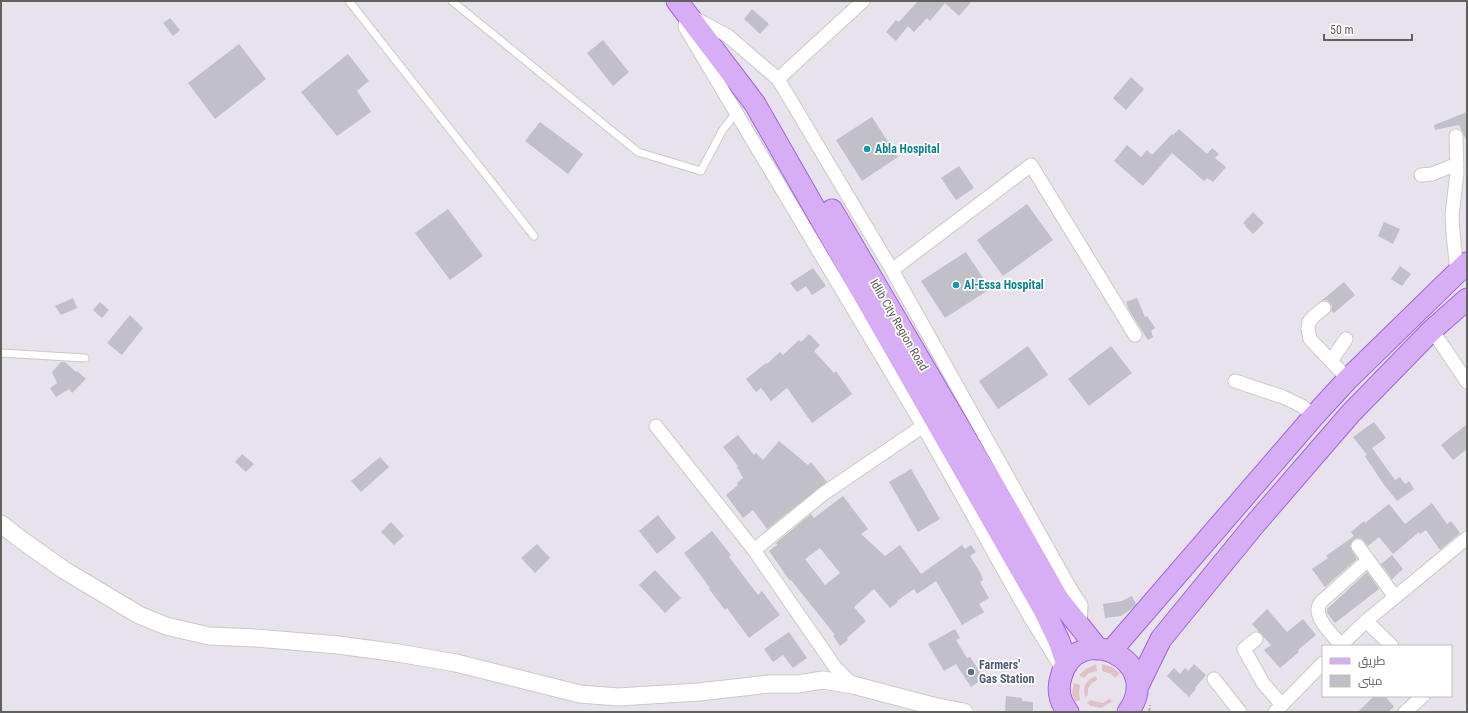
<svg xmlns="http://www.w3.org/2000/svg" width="1468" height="713" font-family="'Roboto Condensed',Cairo,sans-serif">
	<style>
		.green { fill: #e1c1c9 }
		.building { fill: #c1bfc7; fill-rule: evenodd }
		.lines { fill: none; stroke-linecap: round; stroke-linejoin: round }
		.service-casing { stroke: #c9cbc6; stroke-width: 9 }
		.minor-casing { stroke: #c9cbc6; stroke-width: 15 }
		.tertiary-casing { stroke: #c9cbc6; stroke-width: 19 }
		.primary-casing { stroke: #9f65e2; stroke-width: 23 }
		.path { stroke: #cca3a2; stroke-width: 2; stroke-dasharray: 4 2; stroke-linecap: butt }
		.service { stroke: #fff; stroke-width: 7 }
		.minor { stroke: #fff; stroke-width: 13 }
		.tertiary { stroke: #fff; stroke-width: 17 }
		.primary { stroke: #d7adf6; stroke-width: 21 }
		.culture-dot { fill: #0f9aa8; stroke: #fff; stroke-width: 1.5 }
		.service-dot { fill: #5c6f8a; stroke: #fff; stroke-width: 1.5 }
		.labels { text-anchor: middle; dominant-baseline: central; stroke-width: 3.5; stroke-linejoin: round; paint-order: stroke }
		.culture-label { font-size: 12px; font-weight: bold; fill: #0d838f; stroke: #fff; text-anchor: start }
		.street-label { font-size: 12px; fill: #5f615a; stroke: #fff }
		.service-label { font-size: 12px; font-weight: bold; fill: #4e5e75; stroke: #fff; text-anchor: start }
	</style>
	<rect width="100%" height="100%" fill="#e7e2ec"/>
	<path class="green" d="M1096,664l1,7 -8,2 -5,5 -5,-3 7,-6z
		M1102,664l10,3 8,6 -5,5 -4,-4 -9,-3z
		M1096,676l1,4c-7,4 -10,7 -9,15l-3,2c-3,-11 1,-17 11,-21z
		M1074,683l6,2 -1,7 1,8 -5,2 -3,-9z
		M1109,699l4,2 -12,7 -10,-2 -4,-3 3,-3 13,3z"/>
	<path class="building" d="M918,1h54l-13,15 -14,-13 -15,18 -3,-3 -13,14 -6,-6 -12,15 -10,-9 10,-12 3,2z
		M752,9l17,15 -9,10 -16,-15z
		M170,18l10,12 -7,6 -10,-13z
		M603,40l26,32 -16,14 -26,-33z
		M239,44l27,35 -51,40 -27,-36z
		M348,54l21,27 -12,10 14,21 -34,24 -36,-44z
		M1131,77l13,12 -18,21 -13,-12z
		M1467,112v30l-8,-17 -24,5 -1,-5z
		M872,117l26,40 -36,24 -26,-41z
		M540,122l43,32 -15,20 -43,-33z
		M1179,129l28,25 5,-6 7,6 -4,4 11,9 -13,15 -6,-4 -3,3 -32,-28 -29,33 -29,-25 13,-16 14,12 6,-7 4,4h2l19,-20 1,1z
		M959,166l15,22 -18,12 -15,-22z
		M1027,204l26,36 -50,36 -26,-36z
		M448,209l35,47 -33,24 -35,-47z
		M1253,212l11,11 -11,11 -8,-8 1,-1 -3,-2z
		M1384,222l16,7 -7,15 -15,-8z
		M966,252l24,37 -45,29 -24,-37z
		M1400,266l11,8 -9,12 -11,-7z
		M813,268l13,18 -14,9 -6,-9 -9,6 -7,-9z
		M1344,282l11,13 -21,18 -3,-2 1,-5 -2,-3 -3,-3 -6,1z
		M73,298l4,10 -16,7 -6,-9z
		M1137,298l8,19 2,-1 8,12 -4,3 2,6 -5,3 -19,-30 -3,-8z
		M100,302l9,8 -7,8 -9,-8z
		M130,315l13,13 -21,27 -15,-12z
		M809,334l11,11 -6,6 20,22 2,-2 16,23 -40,29 -25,-35 -16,13 -10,-13 -5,4 -10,-13 20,-16 1,1 13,-12 3,3 16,-15 2,2z
		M1028,346l20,29 -50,34 -19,-28z
		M1111,346l21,27 -43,33 -21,-27z
		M61,362h4l11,10 1,-1 9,8 -14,14 -3,-4 -13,8 -6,-9 7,-5 -5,-11z
		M1374,422l12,16 -14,10 23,32 5,-3 5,7 4,-3 5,8 -17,12 -15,-19 -17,-26 2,-1 -14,-18z
		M1467,424v25l-14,11 -12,-15z
		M738,435l16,20 2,-2 7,7 16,-19 29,24 3,-3 16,20 -60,47 -14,-19 -10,8 -17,-23 12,-10 -1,-2 6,-5 -6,-11 1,-1 -15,-19z
		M242,454l12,10 -8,8 -11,-10z
		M380,457l9,10 -28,25 -10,-11z
		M911,469l29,50 -22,13 -29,-50z
		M843,496l25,33 -7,5 24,22 15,-11 21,29 41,-29 3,4 6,-4 5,7 -6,4 11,18 2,6 -3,2 9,16 -10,6 5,8 -22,13 -26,-44 -19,13 -3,-5 -17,12 1,1 -8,6 -16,-19 -20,18 12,14 -19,17 1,2 -8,6 -7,-10 2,-1 -44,-55 -1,1 -21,-30 8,-6 -1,-2 35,-29 3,4zM820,548l20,25 -15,12 -20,-26z
		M1432,503l15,21 4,-3 9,12 -20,17 -14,-20 -6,4 -1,-2 -26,22 -14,-17 -11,9 -6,-7 -5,-1 -4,2 -3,6 7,13 -32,28 -13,-18 16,-11 -2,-2 28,-20 -3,-4 13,-11 1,2 24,-19 16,20z
		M658,515l18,23 -19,16 -18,-23z
		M391,522l13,14 -10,9 -13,-13z
		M712,531l19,24 -2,2 29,38 4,-4 18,24 -31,23 -22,-30 -2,2 -16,-21 1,-1 -26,-35z
		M537,544l13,14 -15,15 -14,-15z
		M1392,555l11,14 -11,10 -11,-15z
		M655,570l26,28 -16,15 -26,-28z
		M1367,572l12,17 -44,34 -8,-10v-4z
		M1132,596l4,8 -6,6 -9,6 -16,2 -2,-14 19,-3z
		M1267,609l20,23 16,-13 13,16 -18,15 1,2 -19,16 -16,-18 7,-5 -19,-21z
		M955,629l5,9 -4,2 11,18 3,-1 14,21 -13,9 -15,-23 -12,7 -16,-27z
		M789,632l18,26 -14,10 -10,-13 -10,7 -9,-13z
		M1194,664l12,11 -11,13 1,1 -7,8 -22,-21 7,-8 6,6 5,-6 3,3z
		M1006,696l16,2v3l11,1v10l-28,-1z
		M1374,696h11l9,11 -6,5h-30z"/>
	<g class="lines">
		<defs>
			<path id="service" d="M349,1l185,235
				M452,1l186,151 63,19 21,-40 14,-18
				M1,353l84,5"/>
			<path id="minor" d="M778,79l85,-78
				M1456,136l1,37 -5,42 1,18 4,39
				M1421,175l11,-1 25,-10
				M892,270l139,-105 104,170
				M1324,308l-10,8 -5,6 -1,7 2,10 38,40
				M1432,330l35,52
				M1331,361l15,-22
				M1235,381l48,16 19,9 12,10
				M656,426l98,124 81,117 18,18
				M1358,546l37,51
				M754,550l69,-56 100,-68
				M1366,621l26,25
				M1256,639l-12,10 19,34 19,22
				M1341,645c-9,-11 -32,-31 -19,-44l46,-41
				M1340,646l26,-25 101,-83
				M1061,667l-31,-50 -107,-191 -238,-399 2,-13 41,22 50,43 114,191 179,320 10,15 -1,20
				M1214,679l26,33
				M1275,712l48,-49
				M1405,712l18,-16"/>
			<path id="tertiary" d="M1,524l22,17 41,29 75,45 27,11 43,10 47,2 82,7 60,8 58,10 124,31 38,3 81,-5 71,-8h28l25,-4 30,5 80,21 31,6"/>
			<path id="primary" d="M677,1l78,103 288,504 16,33 8,23
				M832,210l175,299 51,90 40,50
				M1111,651l203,-235 34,-37 119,-116
				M1137,688l24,-49 94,-115 96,-111 81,-83 35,-31
				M1068,712c-8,-10 -11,-22 -7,-35 15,-58 105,-17 67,35"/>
		</defs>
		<use href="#service" class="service-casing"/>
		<use href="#minor" class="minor-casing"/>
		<use href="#tertiary" class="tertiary-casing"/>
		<use href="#primary" class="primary-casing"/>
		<path class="path" d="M1149,712l1,-7"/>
		<use href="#service" class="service"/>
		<use href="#minor" class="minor"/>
		<use href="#tertiary" class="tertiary"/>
		<use href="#primary" class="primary"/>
	</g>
	<g class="culture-dot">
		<circle cx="867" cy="149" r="4"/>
		<circle cx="956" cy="285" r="4"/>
	</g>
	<circle class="service-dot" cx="971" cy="672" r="4"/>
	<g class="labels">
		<g class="culture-label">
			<text x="875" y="149">Abla Hospital</text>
			<text x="964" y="285">Al-Essa Hospital</text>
		</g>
		<g class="street-label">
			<text transform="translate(899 325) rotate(60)">Idlib City Region Road</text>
		</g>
		<g class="service-label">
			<text x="979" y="665">Farmers'<tspan x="979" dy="14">Gas Station</tspan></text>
		</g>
	</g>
	<rect width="1468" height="713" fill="none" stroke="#5f615a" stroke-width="4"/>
	<rect x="1322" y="645" width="130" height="52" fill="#ffffff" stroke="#bfc0bd"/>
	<rect x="1330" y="658" width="20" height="6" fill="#d7adf6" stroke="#bfc0bd"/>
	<text x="1358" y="665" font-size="12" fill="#5f615a">طريق</text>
	<rect x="1330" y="675" width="20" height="12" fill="#c1bfc7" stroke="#bfc0bd"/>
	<text x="1358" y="685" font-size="12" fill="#5f615a">مبنى</text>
	<path d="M1324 34v6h88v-6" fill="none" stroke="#5f615a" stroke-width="2"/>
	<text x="1330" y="34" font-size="12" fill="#5f615a" stroke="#ffffff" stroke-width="3" paint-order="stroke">50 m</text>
</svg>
